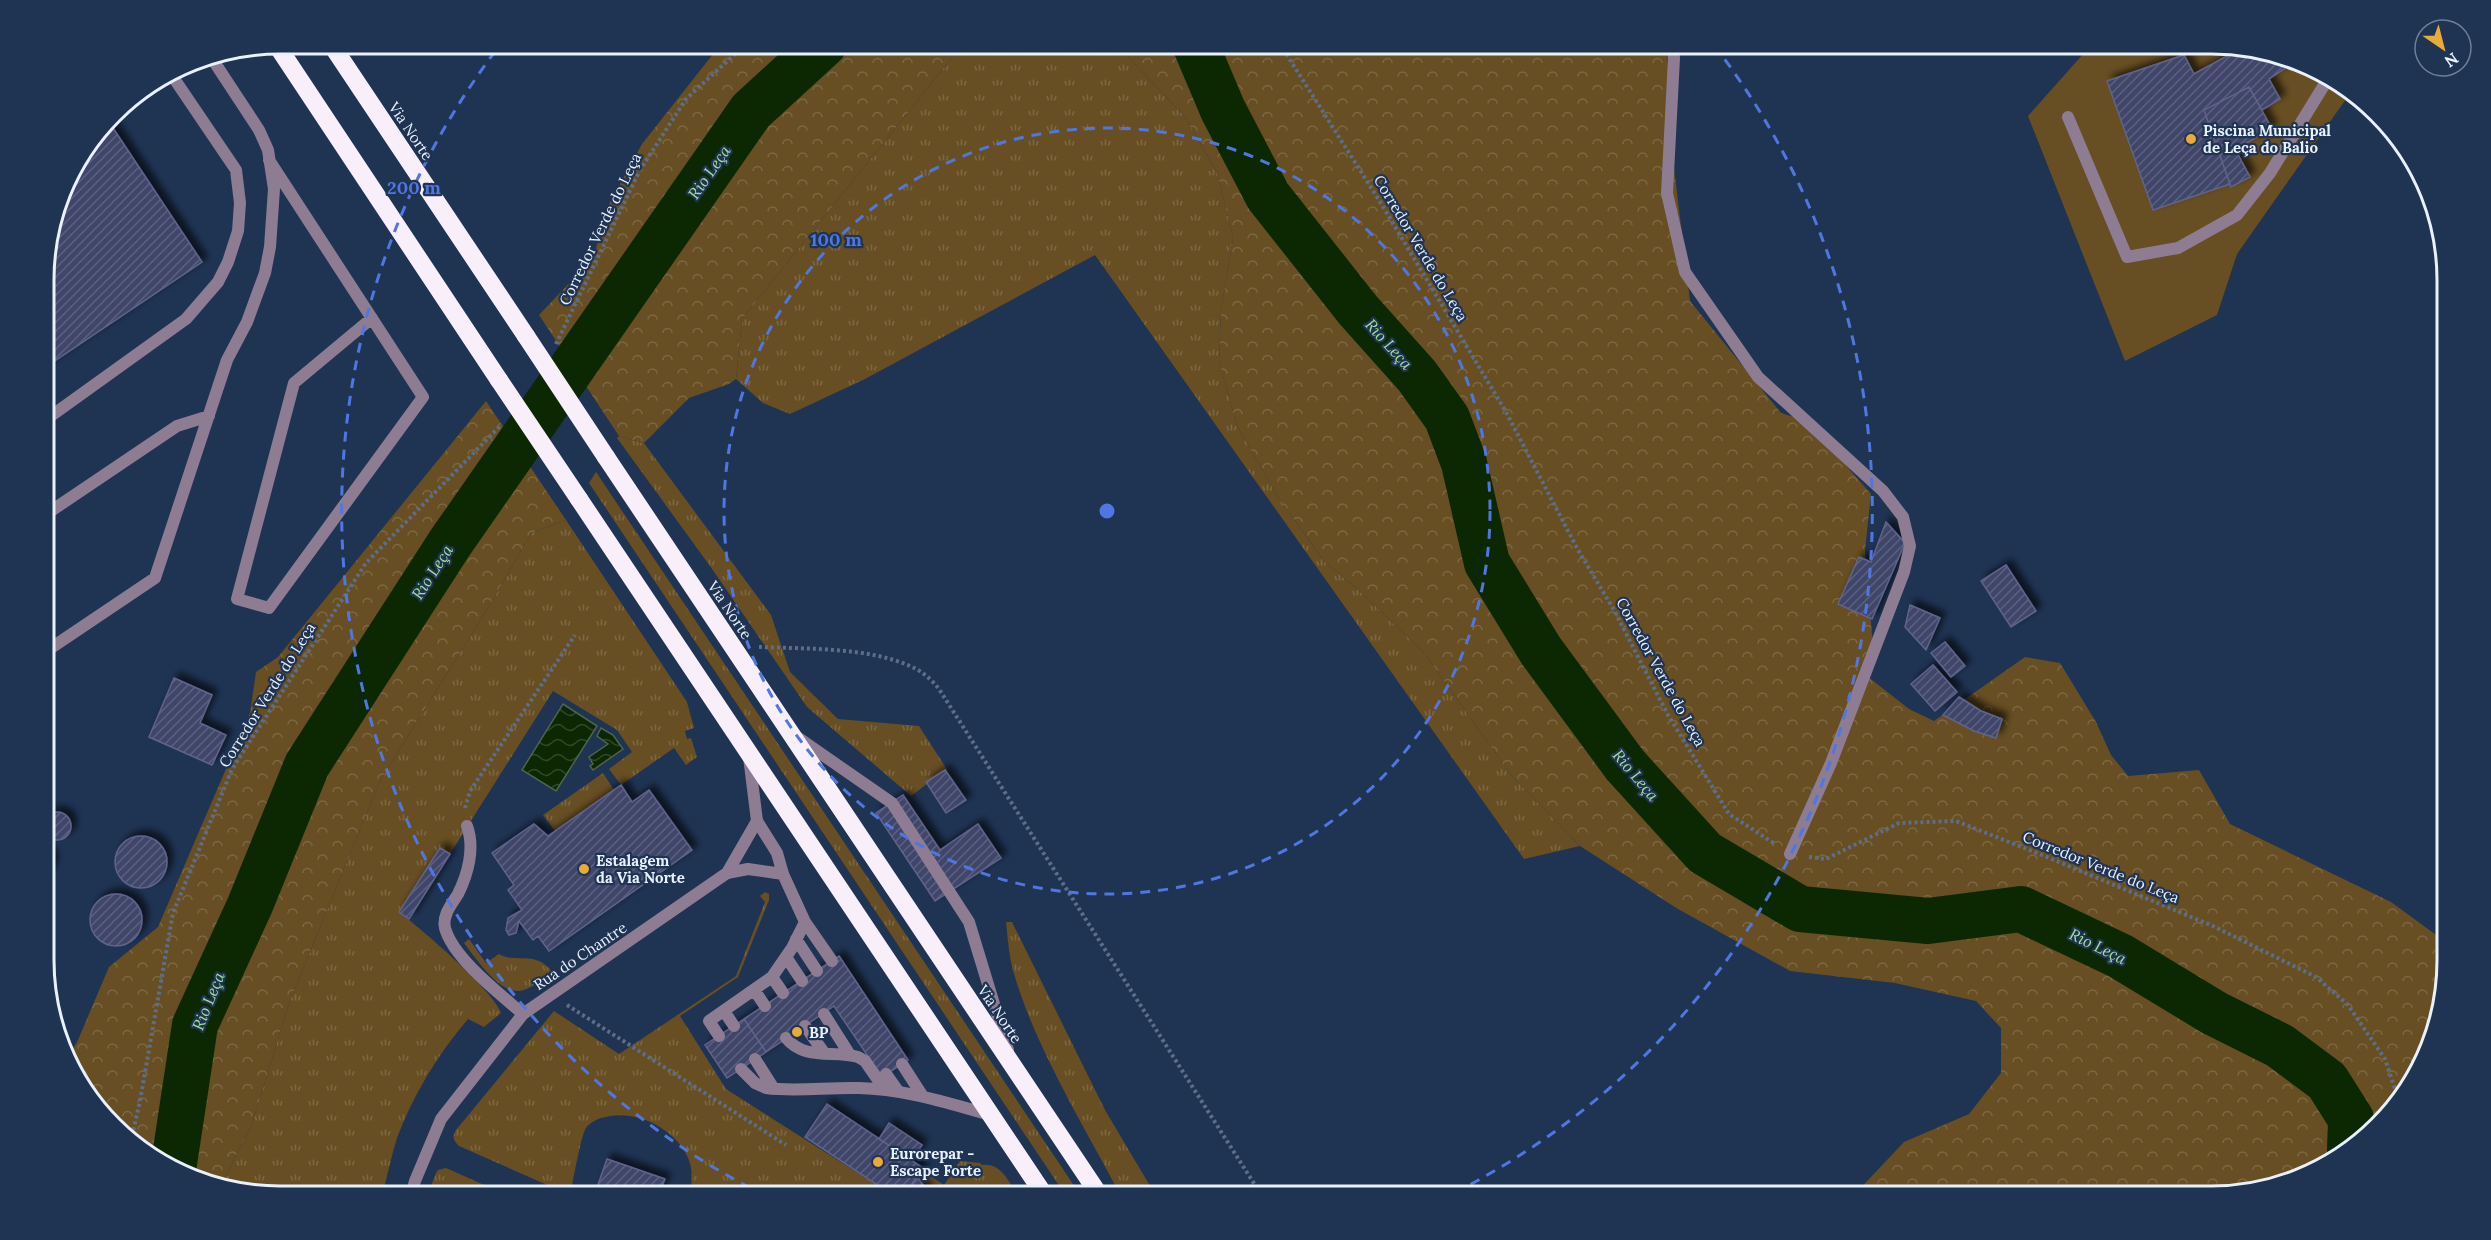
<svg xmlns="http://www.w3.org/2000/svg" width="2491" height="1240" font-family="Lora,serif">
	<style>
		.grass { fill: url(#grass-tufts) }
		.forest { fill: url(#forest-crowns) }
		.park { fill: #674e23 }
		.water { fill: url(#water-waves); stroke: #4e644d; stroke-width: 1.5 }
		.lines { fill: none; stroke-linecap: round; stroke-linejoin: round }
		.river { stroke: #0c2802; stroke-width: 46 }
		.building { fill: url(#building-hatch); stroke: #5f648c; stroke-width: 1.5; filter: url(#shadow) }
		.path { stroke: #5e6e88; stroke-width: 4; stroke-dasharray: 3 3; stroke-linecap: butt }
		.lane { stroke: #8e7c93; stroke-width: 12 }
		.street { stroke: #8e7c93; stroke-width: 12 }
		.highway { stroke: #f8effb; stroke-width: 18 }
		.highway-bridge { stroke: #f8effb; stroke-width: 18 }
		.ring { fill: none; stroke: #5077e1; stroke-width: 3; stroke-dasharray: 10 8 }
		.poi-dot { fill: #e9ab38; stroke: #1f3353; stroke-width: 2 }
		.labels { text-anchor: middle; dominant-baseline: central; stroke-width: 4.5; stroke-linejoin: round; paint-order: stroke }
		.poi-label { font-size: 15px; font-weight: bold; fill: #e9f1fd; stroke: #1f3353; text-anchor: start }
		.street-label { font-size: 15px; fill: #e9f1fd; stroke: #1f3353 }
		.water-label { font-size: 16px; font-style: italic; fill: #a5e093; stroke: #1f3353 }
		.rim { fill: none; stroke: #e9f1fd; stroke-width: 3 }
		.centre { fill: #5077e1; stroke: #1f3353; stroke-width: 3 }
		.ring-label { font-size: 18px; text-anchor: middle; font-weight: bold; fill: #5077e1; stroke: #1f3353; stroke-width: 4.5; stroke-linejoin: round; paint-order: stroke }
	</style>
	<defs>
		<pattern id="grass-tufts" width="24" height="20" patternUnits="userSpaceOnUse" patternTransform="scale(1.5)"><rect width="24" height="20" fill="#674e23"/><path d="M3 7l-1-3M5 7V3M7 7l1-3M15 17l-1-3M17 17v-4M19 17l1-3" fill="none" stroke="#7d6844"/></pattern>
		<pattern id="forest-crowns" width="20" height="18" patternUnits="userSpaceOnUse" patternTransform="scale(1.5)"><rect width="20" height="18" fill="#674e23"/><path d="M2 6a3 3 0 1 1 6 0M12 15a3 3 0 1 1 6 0" fill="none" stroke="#7d6844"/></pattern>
		<pattern id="water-waves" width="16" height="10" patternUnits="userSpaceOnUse" patternTransform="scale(1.5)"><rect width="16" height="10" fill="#0c2802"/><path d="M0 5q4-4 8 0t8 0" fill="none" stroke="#2f4828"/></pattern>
		<pattern id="building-hatch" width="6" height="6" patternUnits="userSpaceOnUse" patternTransform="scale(1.5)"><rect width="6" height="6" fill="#41456a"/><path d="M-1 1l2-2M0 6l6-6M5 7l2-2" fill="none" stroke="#5c6080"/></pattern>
		<filter id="shadow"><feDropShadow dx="5.5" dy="-5.5" stdDeviation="3" flood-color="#0009"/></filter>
	</defs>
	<rect width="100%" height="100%" fill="#1f3353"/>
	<path class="grass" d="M960,44h156l69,73 32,55 16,66 -12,72 -2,51 18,65 41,71 46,64 40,34 61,59 86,121 69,71 -56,13 -429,-604 -230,124 -75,35 -27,-11 -27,-24 6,-60 212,-264z
		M619,436l25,7 127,172 19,57 48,47 81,7 29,45 -3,-1 -34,26 -104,-89 -97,-141 -93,-128z
		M596,472l485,724h-15l-477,-713z
		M566,520l121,182 7,26 -9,3 2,8 4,-1 6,19 -11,8 -12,-17 -53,37 -12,-16 23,-17 -15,-22 -64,-39 -103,163 -10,-6 -41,64c21,16 95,79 102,101l-17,14 -16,-8c-30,35 -55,76 -71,119 -6,19 -10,39 -15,58h-102l-58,-13 30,-59 37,-121 91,-222 114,-183 37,-65z
		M603,773l11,17 -59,41 -12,-16z
		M765,892l4,2v6l-31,77 -58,39 46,73 168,107h-204c2,-16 4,-29 -5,-44 -15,-26 -51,-42 -79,-35 -7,1 -16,5 -20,11 -5,7 -13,54 -16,67l-111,-49c-6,-6 -7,-9 -3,-16l98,-119 65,43 117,-78 29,-74 -5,-6z
		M1006,922h6l93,188 51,86h-35c-36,-68 -84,-146 -106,-219 -6,-18 -7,-37 -9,-55z
		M469,939l17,24 13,-9c17,10 37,-4 53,18 -9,6 -18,15 -28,18 -23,8 -48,-32 -60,-47z
		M960,1161l20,2 2,2c19,-3 27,17 36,31h-93l4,-2 -12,-18 4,-6 23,15z
		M446,1168l63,28h-82l9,-23 2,-3z"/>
	<path class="forest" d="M721,44h239l-6,11 -212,264 -6,60 -7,5 -40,14 -45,45 -25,-7 -80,-121 54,-57 17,-56 32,-58z
		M1116,44h551l4,99 19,158 91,112 26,8 64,73 -6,56 9,109 -7,17 42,33 25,12 91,-64 35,6 36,59 15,33 17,21 71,-6 31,54 161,78 52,38 4,4v16l-24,104 -35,52 -46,41 -56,27 -60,12h-373l51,-54 65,-28 32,-41v-45l-25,-27 -81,-18 -105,-12 -112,-62 -98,-63 -69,-71 -86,-121 -61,-59 -40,-34 -46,-64 -41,-71 -18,-65 2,-51 12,-72 -16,-66 -32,-55z
		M486,401l80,119 -35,13 -37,65 -114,183 -91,222 -37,121 -30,59 -46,-11 -84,-68 -25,-44 11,-20 31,-73 49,-40 92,-214 6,-41 22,-15z"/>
	<path class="park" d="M2092,44h119l104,24 36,24 -114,162 -20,61 -92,46 -97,-245z"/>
	<path class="water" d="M563,704l34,22 -41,65 -34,-21z
		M601,728l12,7 10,14 -30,21 -3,-4 3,-2 -4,-7 19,-13 -11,-8z"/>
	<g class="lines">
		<path class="river" d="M1195,44l28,66 45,86 90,114 59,66 30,42 17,45 23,100 54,88 84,114 80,88 95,56 128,12 93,-12 99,47 94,57 66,33 47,35 24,38 -1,31
			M173,1170l22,-145 55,-120 57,-140 143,-222 301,-432 73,-67"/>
	</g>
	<path class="building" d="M2238,50l55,13 -24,16 11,20 -18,11 -13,-23 -45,23 26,74 -77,26 -46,-129 77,-26 10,19z
		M2249,87l23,42 -37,20 15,28 -19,10 -27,-77z
		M109,122l93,140 -158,106v-103l24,-90z
		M1886,522l19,21 -33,76 -34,-15 21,-47 12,5z
		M2006,565l30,46 -25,16 -30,-46z
		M1910,605l30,13 -14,32 -21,-23z
		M1945,642l20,24 -14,11 -20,-24z
		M1933,665l24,27 -22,19 -24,-27z
		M174,678l38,17 -12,28 26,12 -14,30 -63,-28z
		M1959,697l22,14 21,8 -6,19 -22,-7 -31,-16z
		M945,770l21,30 -20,13 -20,-31z
		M621,785l11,17 17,-12 43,60 -143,101 -11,-15 -5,4 -14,-19 -3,12 -7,2 -3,-5 2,-12 14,-8 -14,-20 6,-5 -22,-32 42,-29 14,12z
		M903,795l37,55 38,-26 23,34 -66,43 -59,-88z
		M43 826a14 14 0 1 1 28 0a14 14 0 1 1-28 0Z
		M115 862a26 26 0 1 1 52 0a26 26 0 1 1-52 0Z
		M45,847l6,10 1,8 -7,14z
		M440,848l10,6 -41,65 -10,-7z
		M90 920a26 26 0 1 1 52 0a26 26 0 1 1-52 0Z
		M839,956l69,104 -26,17 -48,-71 -68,46 -22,-33z
		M744,1019l22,33 -39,26 -22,-33z
		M827,1104l96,64 -19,28h-10l-89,-59z
		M889,1123l33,22 -10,15 -33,-21z
		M607,1159l58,20 -7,17h-64z
		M917,1176l12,18 -4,2h-21z"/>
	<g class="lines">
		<path class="path" d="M1280,44l102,161 124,207 72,138 36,60 54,105 61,99 46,30
			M1642,44l12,5
			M556,344l84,-174 46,-71 60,-55
			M759,647c47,2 108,0 151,19 12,5 21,13 29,23l323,507
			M465,808l5,-17 105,-156
			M1809,857l17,2 73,-36 57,-2 86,34 171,71 103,51 32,28 37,54 14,42
			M567,1005l219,140
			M132,1136l8,-35 33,-188 59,-144 134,-206 134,-137"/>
		<path class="lane" d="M2068,117l59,140 51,-9 59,-33 33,-42 59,-96
			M269,160l154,237 -154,211 -32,-9 57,-216 78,-65
			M44,421l142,-102 32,-37 10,-20 10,-31 2,-28 -4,-33 -65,-96
			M45,515l132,-89 32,-10
			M45,652l110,-74 72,-218 20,-38 18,-49 5,-26 4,-58 -6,-39 -9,-20 -48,-73
			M797,737l95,66 77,119 39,128
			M757,821l20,32 6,21 22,48 27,39
			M467,826c8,22 1,48 -9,68 -6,10 -16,21 -13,34 8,30 55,66 78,86
			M727,873l21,-4 35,5
			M796,939l21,32
			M786,957l16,24
			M772,977l11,16
			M755,991l10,15
			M724,1011l10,15
			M824,1014l26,41
			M805,1026l20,28
			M719,1036l-10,-15 63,-44 20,-29 13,-26
			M786,1038c19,23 47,12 72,19l7,4 20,29
			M755,1059l19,30
			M902,1064l20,31
			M741,1069l14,14 11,5c30,4 62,-1 93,0 46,1 88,15 132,27
			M886,1074l12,17"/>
		<path class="street" d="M1672,44l2,14 -7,135 18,79 73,105 125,114 20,26 7,29 -6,26 -73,191 -41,91
			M411,1196l4,-15 26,-62 82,-105 204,-141 30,-52 -8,-64"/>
		<path class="highway" d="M276,44l223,336
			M331,44l195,292
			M606,457l494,739
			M579,499l466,697"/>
		<path class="highway-bridge" d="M526,336l80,121
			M499,380l80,119"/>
	</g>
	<g class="ring">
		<circle cx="1107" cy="511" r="383"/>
		<path d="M766 1196A765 765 0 0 1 500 45M1714 45A765 765 0 0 1 1448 1196"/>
	</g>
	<g class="poi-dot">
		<circle cx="2191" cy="139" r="6"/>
		<circle cx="584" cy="869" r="6"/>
		<circle cx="797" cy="1032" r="6"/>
		<circle cx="878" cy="1162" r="6"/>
	</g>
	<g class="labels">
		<g class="poi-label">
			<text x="2203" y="130">Piscina Municipal<tspan x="2203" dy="17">de Leça do Balio</tspan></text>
			<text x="596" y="860">Estalagem<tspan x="596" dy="17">da Via Norte</tspan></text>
			<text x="809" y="1032">BP</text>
			<text x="890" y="1153">Eurorepar -<tspan x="890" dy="17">Escape Forte</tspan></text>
		</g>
		<g class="street-label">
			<text transform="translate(411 131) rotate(56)">Via Norte</text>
			<text transform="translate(600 229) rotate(-64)">Corredor Verde do Leça</text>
			<text transform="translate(1421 248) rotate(59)">Corredor Verde do Leça</text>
			<text transform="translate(730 610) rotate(56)">Via Norte</text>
			<text transform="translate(1661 672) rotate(61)">Corredor Verde do Leça</text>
			<text transform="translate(267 695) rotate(-58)">Corredor Verde do Leça</text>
			<text transform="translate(2101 867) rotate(22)">Corredor Verde do Leça</text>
			<text transform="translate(580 956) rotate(-34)">Rua do Chantre</text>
			<text transform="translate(1000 1014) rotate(56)">Via Norte</text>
		</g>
		<g class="water-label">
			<text transform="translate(709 172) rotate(-55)">Rio Leça</text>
			<text transform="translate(1389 344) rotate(48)">Rio Leça</text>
			<text transform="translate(432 572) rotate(-57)">Rio Leça</text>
			<text transform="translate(1636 775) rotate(50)">Rio Leça</text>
			<text transform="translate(2098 946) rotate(26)">Rio Leça</text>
			<text transform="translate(208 1001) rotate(-68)">Rio Leça</text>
		</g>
	</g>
	<path d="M0 0H2491V1240H0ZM280 54H2211A226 226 0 0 1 2437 280V960A226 226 0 0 1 2211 1186H280A226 226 0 0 1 54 960V280A226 226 0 0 1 280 54Z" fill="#1f3353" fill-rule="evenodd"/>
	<path class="rim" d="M280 54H2211A226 226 0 0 1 2437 280V960A226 226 0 0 1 2211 1186H280A226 226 0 0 1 54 960V280A226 226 0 0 1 280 54Z"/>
	<circle cx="1107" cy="511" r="9" class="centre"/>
	<g class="ring-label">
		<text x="414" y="194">200 m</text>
		<text x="836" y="246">100 m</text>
	</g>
	<g transform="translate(2443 48) rotate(145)"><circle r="28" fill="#1f3353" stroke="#707f97" stroke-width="1.5"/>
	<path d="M0-4.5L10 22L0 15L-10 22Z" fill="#e9ab38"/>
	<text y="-9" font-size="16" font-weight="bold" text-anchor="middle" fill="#e9f1fd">N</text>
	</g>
</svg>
